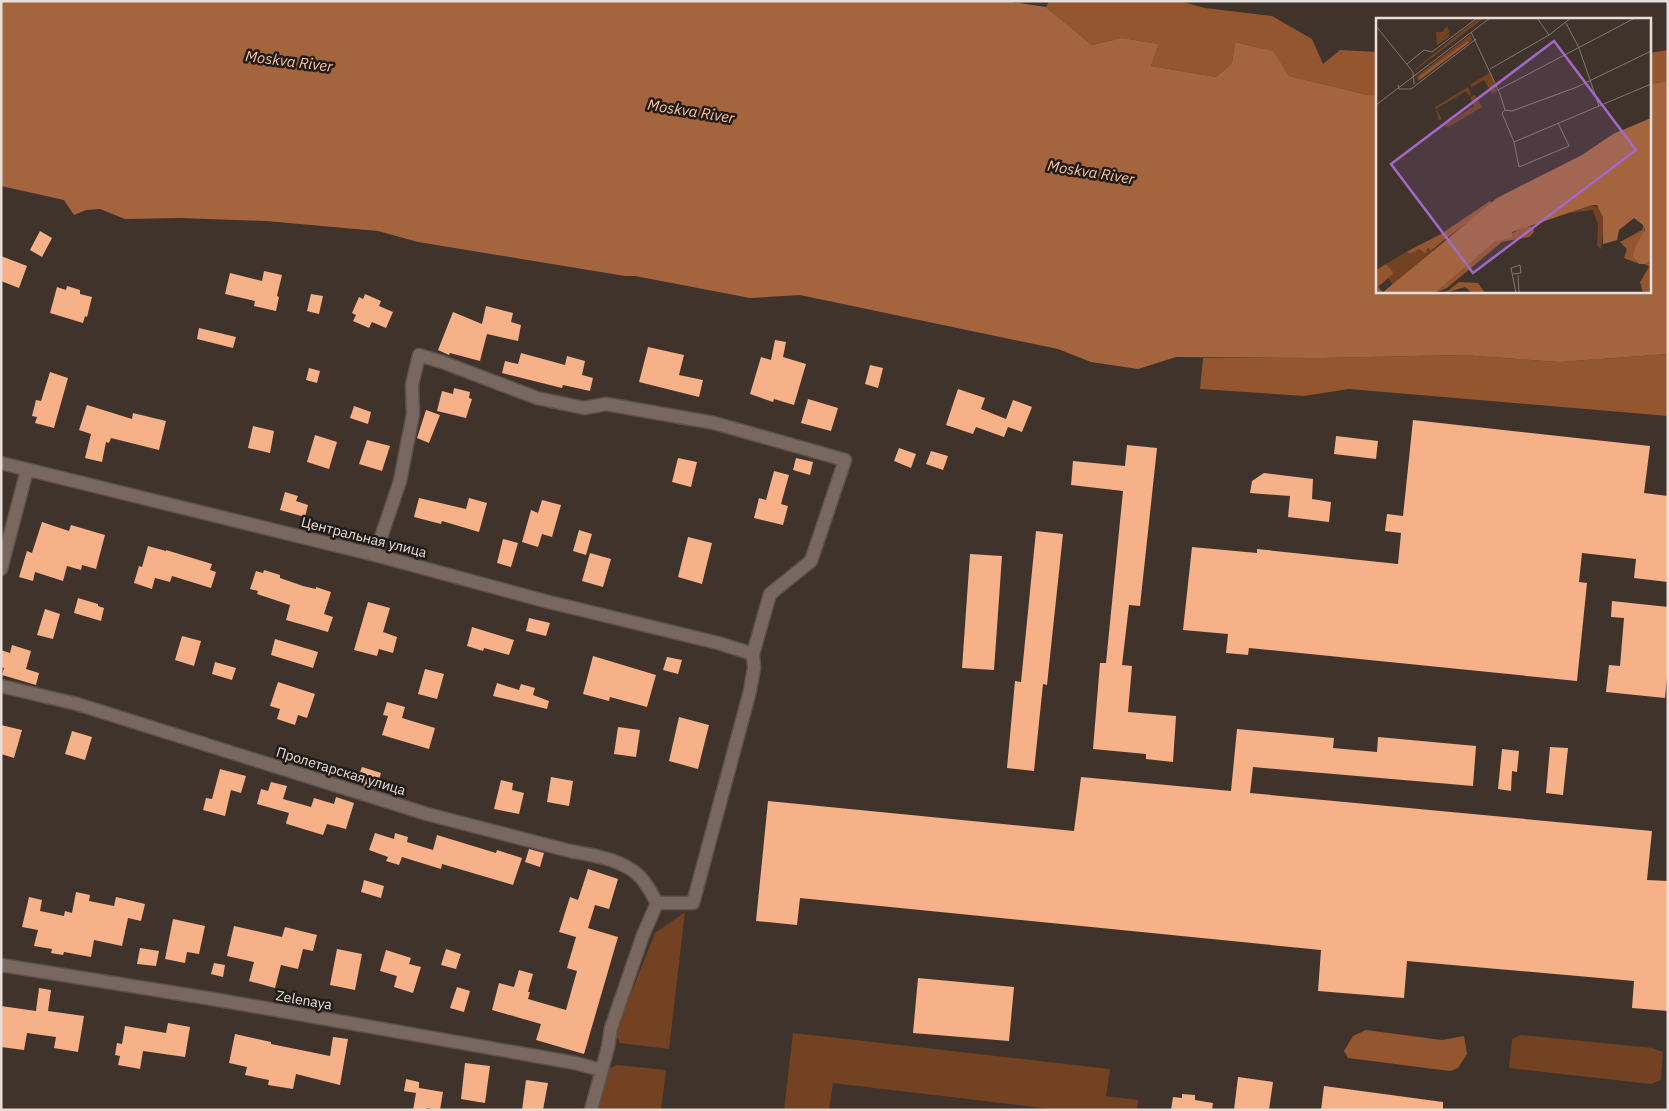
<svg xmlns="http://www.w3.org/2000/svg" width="1669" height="1111" font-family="'IBM Plex Sans',sans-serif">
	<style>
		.green { fill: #734222 }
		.forest { fill: #94562f }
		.water { fill: #a4653e }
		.building { fill: #f6b188 }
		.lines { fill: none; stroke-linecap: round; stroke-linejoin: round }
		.minor-casing { stroke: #5d514a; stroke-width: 15 }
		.minor { stroke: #786860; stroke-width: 12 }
		.labels { text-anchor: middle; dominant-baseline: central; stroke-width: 5; stroke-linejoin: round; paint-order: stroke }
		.street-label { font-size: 14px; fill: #e7ded9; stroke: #221c18 }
		.water-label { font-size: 15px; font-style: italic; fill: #fcc5a5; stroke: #221c18 }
		.inset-road { fill: none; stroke: #837771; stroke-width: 1 }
		.view { fill: #a16ac8; fill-opacity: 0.15; stroke: #a16ac8; stroke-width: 2.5 }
		.inset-edge { fill: none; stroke: #e7ded9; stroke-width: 2.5 }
	</style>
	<rect width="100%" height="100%" fill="#40332b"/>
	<path class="green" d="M685,912l-16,137 -49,-6 -3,-6 -1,-6 39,-98z
		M793,1033l317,36 -4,27 32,4 -1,10h-78l-226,-27 -4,27h-45z
		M1521,1035l132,13 10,4 -2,28 -10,4 -142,-16 3,-29z
		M617,1065l49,5 -5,40h-66l13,-41z"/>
	<path class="forest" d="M1049,1h130l26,7 67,8 40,23 11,25 17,-14 38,2v42l-10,1 -79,-19 -17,-25 -37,-9 -3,21 -16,14 -65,-11 8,-22 -37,-6 -30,7 -46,-38z
		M1668,50v31l-18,3v-31z
		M1668,354v62l-319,-27 -45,7 -104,-7 3,-31h119l140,-3 98,7z
		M1366,1030l76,10 22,-4 3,18 -9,14 -8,3 -102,-13 -4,-7 9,-15z"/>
	<path class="water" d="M1,1h1004l41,6 46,38 30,-7 37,6 -8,22 65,11 16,-14 3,-21 38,9 16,25 79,19 10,-1v197h272v-207l18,-3v273l-108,8 -98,-7 -140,3 -146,-1 -38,12 -47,-7 -33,-13 -258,-54 -50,3 -115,-22h-10l-207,-34 -40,-11 -112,-10 -86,-3 -55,1 -25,-10 -14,1 -12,5 -10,-15 -63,-14z"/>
	<path class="building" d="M40,231l12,7 -10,19 -12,-7z
		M1,256l26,10 -8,22 -18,-7z
		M264,271l18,4 -5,21 2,1 -3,14 -22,-5 1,-5 -30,-7 5,-21 32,8z
		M67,286l13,4v4l12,3 -5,20 -2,-1 -2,7 -33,-10 7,-26 9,3z
		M311,294l12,2 -4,18 -12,-3z
		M365,294l16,7 -2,5 14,6 -7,16 -14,-6 -3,6 -16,-7 3,-6 -4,-2 7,-16 4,2z
		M486,306l27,7 -2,9 10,3 -3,16 -31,-7 -7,27 -30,-8 -1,2 -11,-5 15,-38 29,12z
		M199,328l37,9 -3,11 -36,-9z
		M775,340l11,2 -3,15 23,7 -12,41 -20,-6 -1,3 -23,-8 11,-37 10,3z
		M648,347l36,8 -5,20 24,5 -4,17 -60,-15z
		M521,353l44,12 2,-9 18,5 -3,14 11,3 -3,13 -27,-6 -1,3 -60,-15 3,-12 13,3z
		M870,365l13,3 -5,20 -13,-4z
		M309,368l11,3 -3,12 -11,-3z
		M50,372l18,6 -14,50 -19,-5 2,-6 -5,-1 4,-16 5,1z
		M454,388l16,4 -1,6 3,1 -6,19 -29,-7 5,-20 11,3z
		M958,389l27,9 -4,11 25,10 7,-19 19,7 -10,25 -14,-5 -4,10 -28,-10 -3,7 -27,-9z
		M808,399l30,9 -7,23 -30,-8z
		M87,405l45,14 1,-6 33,8 -7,29 -48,-12 -2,5 -3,-1 -4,20 -17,-4 6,-24 -12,-4z
		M354,406l17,6 -3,12 -18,-6z
		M426,410l14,5 -11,28 -12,-5z
		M1413,420l237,26 -6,47 24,3v86l-34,-4 2,-19 -54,-6 -3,29 8,1 -10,98 -328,-33 -1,7 -22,-2 2,-19 -45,-4 9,-83 65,6v-4l141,15 3,-31 -16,-2 2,-17 16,2z
		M253,426l21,5 -4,22 -22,-5z
		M315,435l22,7 -8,27 -22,-7z
		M1336,436l42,5 -2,18 -42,-5z
		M367,440l23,6 -8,25 -23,-7z
		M1127,445l30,3 -17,158 -11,-1 -7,60 10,1 -4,46 48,4 -3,46 -27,-3v-5l-53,-5 7,-86h6l17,-172 -52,-6 2,-24 52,5z
		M899,448l17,6 -5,14 -17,-7z
		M931,451l17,5 -5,14 -17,-6z
		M678,458l19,4 -6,25 -19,-5z
		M796,458l17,4 -3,13 -17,-5z
		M774,471l15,4 -8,29 7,2 -5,19 -29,-7 5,-20 7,2z
		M1264,473l49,6 -1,20 19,3 -2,20 -41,-5 2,-21 -40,-3 2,-12z
		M285,492l13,4 -2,5 12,4 -3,12 -25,-7z
		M419,498l47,11 3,-11 18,5 -8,29 -37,-11 -1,3 -27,-7z
		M542,500l19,5 -9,32 -10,-3 -4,13 -16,-5 9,-32 7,3z
		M42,522l27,9 2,-6 34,10 -9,34 -14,-4 -1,5 -14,-4 -4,15 -28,-9 -2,9 -14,-4 8,-26 5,2z
		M579,530l13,4 -6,21 -13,-4z
		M1036,531l27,3 -16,151 -4,-1 -9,87 -27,-3 8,-87 6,1z
		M688,537l24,6 -10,41 -24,-7z
		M503,539l15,4 -7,24 -14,-4z
		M148,546l18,5v-1l46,14 -2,6 6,2 -5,16 -39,-12 -2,6 -15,-4 -3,11 -18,-6 5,-17 3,1z
		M590,553l21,6 -8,28 -21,-6z
		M970,554l32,2 -8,114 -32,-2z
		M264,570l16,5v3l23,8 13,3v-2l15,5 -7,22 9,3 -5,15 -42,-12 4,-15 -33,-11 1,-3 -8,-2 6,-18 7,2z
		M78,598l20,6v2l6,2 -3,13 -27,-8z
		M1612,601l56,6v59l-3,32 -59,-6 3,-27 11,1 4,-48 -13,-1z
		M368,602l22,6 -7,24 14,5 -4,16 -14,-4 -2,7 -23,-6z
		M45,609l15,5 -7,25 -16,-4z
		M529,618l21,5 -4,13 -20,-5z
		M472,627l42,13 -5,15 -25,-7 -1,3 -16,-5z
		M182,636l19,5 -7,25 -19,-6z
		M275,639l43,13 -5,16 -42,-13z
		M12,645l19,6 -5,18 13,4 -3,12 -34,-10 2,-7 -3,-1v-17l9,3z
		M593,656l63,19 -9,32 -37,-10 -1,4 -26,-7z
		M667,657l15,3 -4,14 -15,-4z
		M215,662l21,6 -4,12 -20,-6z
		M425,669l19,5 -7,25 -19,-5z
		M278,682l37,12 -8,24 -9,-3 -3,10 -18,-6 3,-10 -10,-3z
		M497,683l22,7 2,-6 14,4 -2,7 16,6 -2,8 -54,-13z
		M387,702l18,5 -3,11 33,10 -6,21 -47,-14 6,-19 -5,-1z
		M679,717l30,8 -11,44 -29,-8z
		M1,725l21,5 -8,28 -13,-4z
		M618,727l22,3 -4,27 -22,-3z
		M1237,729l97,9 -1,10 44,4 1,-15 98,9 -3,40 -220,-19 -3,26 402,38 -5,49 21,1v130l-36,-3 2,-27 -227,-20 -3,37 -86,-7 3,-41 -521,-52 -3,27 -41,-4 12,-120 306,30 7,-54 150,14z
		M72,731l20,6 -7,23 -20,-6z
		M1550,747l18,1 -5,47 -17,-2z
		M1502,749l17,2 -2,21 -5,-1 -1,20 -13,-2z
		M362,767l19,6 -5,16 -20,-6z
		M220,769l26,7 -5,17 -10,-3 -6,26 -22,-6 3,-12 6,1z
		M551,777l22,4 -4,25 -22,-4z
		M501,780l12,3 -1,7 12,3 -5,21 -25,-5z
		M271,782l16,4 -4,13 28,8 3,-9 20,6 2,-7 18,6 -8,26 -19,-5 -4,11 -36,-11 -1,-1 3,-10 -32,-9 4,-15 7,2z
		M375,833l19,6 1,-6 13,4 -1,5 26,8 4,-15 59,18 1,-3 25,8 -9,27 -71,-21 -1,5 -39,-12 -3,8 -13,-4 2,-4 -19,-7z
		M529,849l15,4 -4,14 -15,-5z
		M588,869l30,10 -9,30 -14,-4 -7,23 30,9 -34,117 -48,-14 5,-16 -49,-14 7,-27 15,4 5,-17 14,4 -5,18h2l-2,7 38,11 11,-39 -10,-3 9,-31 -17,-5 11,-35 8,3z
		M364,880l20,6 -3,12 -20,-6z
		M76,892l14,3 -1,6 25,5 2,-9 29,7 -4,17 -13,-3 -6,28 -28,-6 -3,17 -27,-5 -1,3 -12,-2 1,-4 -18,-3 4,-16 -16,-3 7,-30 13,3 -2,11 24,5 1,-5 7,2z
		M173,919l32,7 -6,28 -12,-2 -2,11 -20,-4z
		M234,926l48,11 3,-10 32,8 -4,16 -10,-2 -5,20 -17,-4 -6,23 -26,-7 5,-19 -27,-6z
		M140,948l19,3 -3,15 -19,-2z
		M337,949l25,5 -7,36 -25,-5z
		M446,949l15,5 -5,15 -15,-4z
		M386,950l25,8 -2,6 12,3 -8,26 -19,-6 3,-11 -17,-5z
		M214,963l11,2 -2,12 -12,-3z
		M918,978l96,9 -5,54 -96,-8z
		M457,987l13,4 -6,21 -14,-4z
		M39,988l12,2 -3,21 36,5 -6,36 -24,-4 2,-11 -29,-4 -3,17 -23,-3v-41l35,5z
		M168,1023l22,4 -5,30 -42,-6 -3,18 -22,-4 2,-9 -5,-1 2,-12 5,1 3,-18 41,7z
		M235,1034l36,8v2l59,12 3,-19 15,2 -8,46 -44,-11 -3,15 -25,-4 1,-5 -24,-5 2,-8 -18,-4z
		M465,1063l25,3 -5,37 -24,-4z
		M1238,1077l35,5 -4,28h-35z
		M406,1079l13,3v6l24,4 -3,18 -13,-2 -1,2h-13l3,-17 -12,-2z
		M526,1080l22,3 -5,27h-21z
		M1324,1086l119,16v8h-122z
		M1182,1094l13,1v5l18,3 -1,7h-41l2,-13 9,1z"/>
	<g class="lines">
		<defs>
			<path id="minor" d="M1,463l374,92 170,46 173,42 35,11 1,14 -4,23 -57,212h-36
				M375,555l25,-74 13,-67 -1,-29 7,-30 23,7 95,36 47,10 22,-4 108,19 131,37 -34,101 -41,33 -17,60
				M1,569l26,-99
				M1,686l76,18 350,110 143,37c22,4 50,8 67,23 9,7 14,19 20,29
				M1,965l218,35 356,63 26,7
				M591,1110l17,-63 3,-19 32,-93 14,-32"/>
		</defs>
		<use href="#minor" class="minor-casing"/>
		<use href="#minor" class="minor"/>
	</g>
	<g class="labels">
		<g class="street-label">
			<text transform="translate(364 537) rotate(14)">Центральная улица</text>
			<text transform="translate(341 771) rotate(17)">Пролетарская улица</text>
			<text transform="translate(304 1000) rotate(10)">Zelenaya</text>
		</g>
		<g class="water-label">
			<text transform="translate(289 61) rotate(7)">Moskva River</text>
			<text transform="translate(691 111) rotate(9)">Moskva River</text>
			<text transform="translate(1091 172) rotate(9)">Moskva River</text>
		</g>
	</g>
	<g transform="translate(1376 18)">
		<rect width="275" height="275" fill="#40332b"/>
		<path d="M102,0h6l-67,51 -3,1zM71,8l3,6 -9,7 9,-6 -1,4 -12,8 -1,-13h6zM95,16l1,6 -55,40v-4zM115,54l6,19 -5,3 -8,-14 -13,8v-4zM92,69l3,7 -2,2 -3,-5 -30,18 6,10 -3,1 -4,-13zM99,77l7,12 -33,20 -6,-1 31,-20 -4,-9zM216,187l9,4 3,11 -3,29 -4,-3 1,-21 -5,-15 -25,3zM60,225h5l-48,42 -5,-7 5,-5 -7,-9 20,-12 5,2 8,-5 8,1z" fill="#734222"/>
		<path d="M91,23l3,1 -52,39 2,-5zM114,183l2,3 -61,46 -3,-2 -3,5 -6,-4 -8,5 -5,-2 35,-18zM268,207v9l-8,11v16l3,3 -15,-6 3,-9 -7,-7 22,-12zM150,208l7,1 1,5 -5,5 -27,5 -55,46 -12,5 60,-51zM275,242v33h-8l-3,-11 9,-15 -4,-3zM10,246l8,9 -16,14 5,5 -7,1v-23zM83,264l19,1 7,10 -14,-1 -6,-5 -20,6z" fill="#94562f"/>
		<path d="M275,100v142l-6,4h-6l-6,-7 3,-12 9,-15 -2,-5 -9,-7 -15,12 -2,10 -14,4v-27l-6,-12h-5l-80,27v5l-17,5 -60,51h-53l115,-95 85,-43 31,-21z" fill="#a4653e"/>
		<path class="inset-road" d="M161,0l12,17M190,5l13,25 20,58M0,8l37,46 1,12M95,14l29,62 5,16 -3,3 12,29 137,-58M31,46l17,-14 8,2 45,-34M114,51l59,-34 22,-17M22,67l1,4h12l65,-50M122,72l137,-72M0,87l114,-87M129,92l7,1 65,-24 74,-36M138,124l5,25 50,-21 -11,-23M137,256l8,-1 -1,-8 -9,3 5,25M142,257l1,18"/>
		<path class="view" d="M178,23l82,109 -163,123 -82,-109z"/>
		<rect width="275" height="275" class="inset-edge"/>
	</g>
	<rect width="1669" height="1111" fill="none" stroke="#e7ded9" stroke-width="5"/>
</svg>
